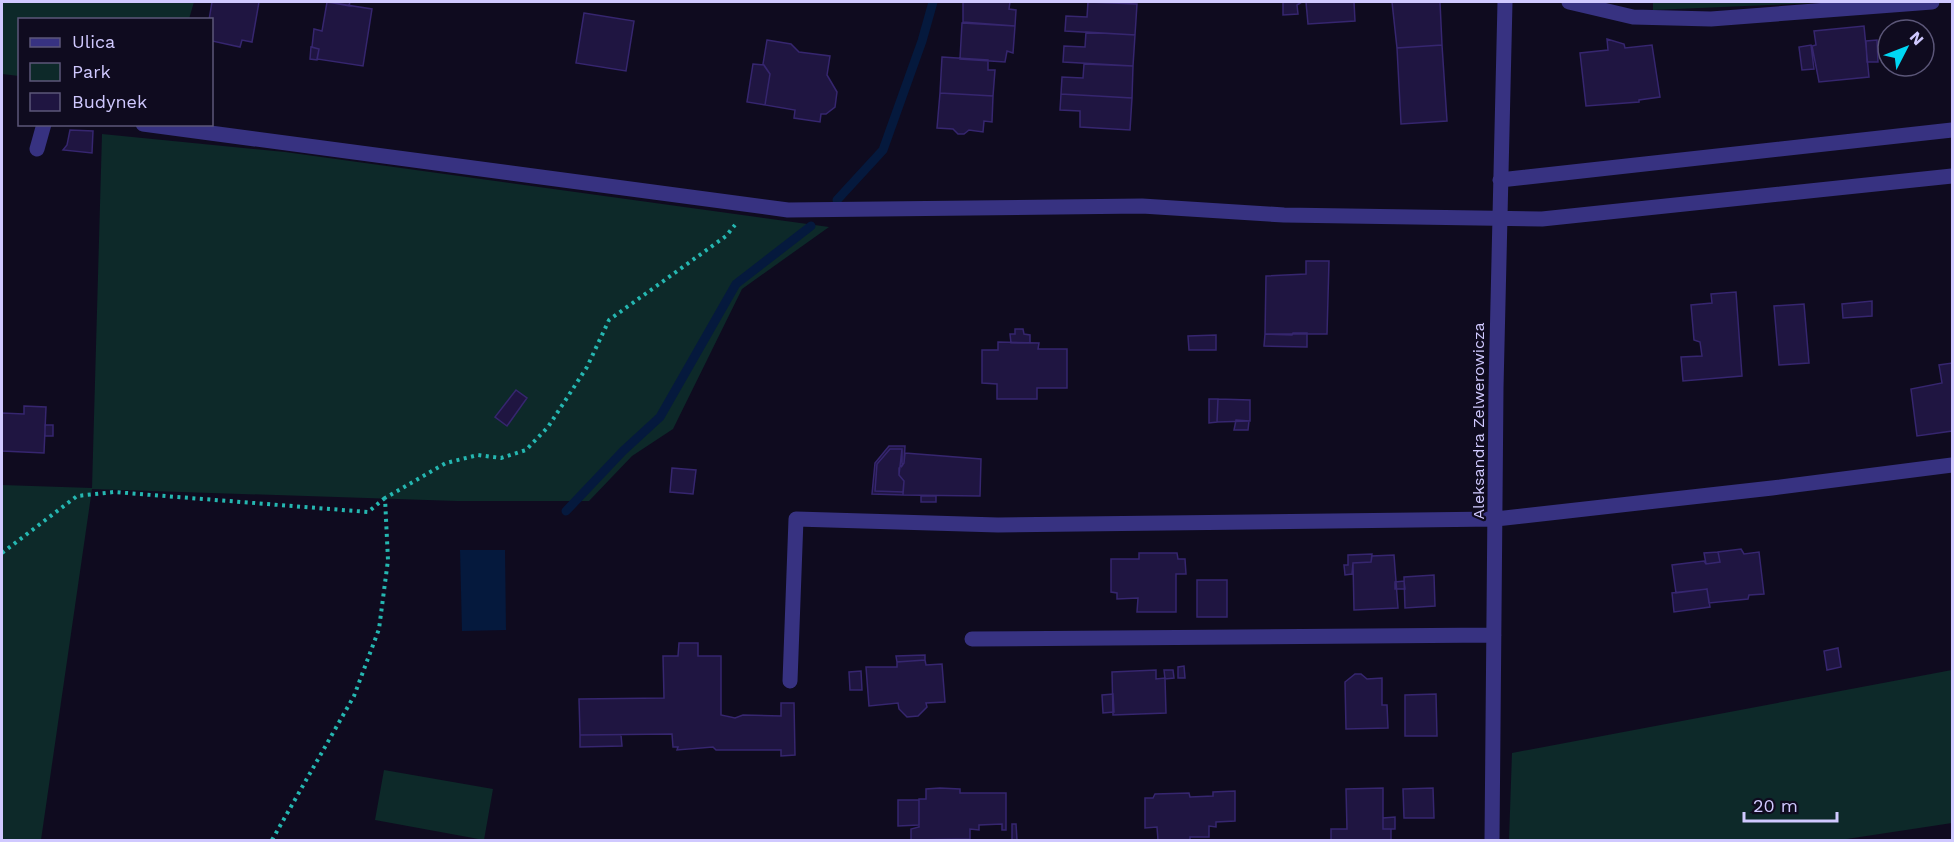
<svg xmlns="http://www.w3.org/2000/svg" width="1954" height="842" font-family="'Work Sans',sans-serif">
	<style>
		.green { fill: #0d2929 }
		.water { fill: #05193d }
		.lines { fill: none; stroke-linecap: round; stroke-linejoin: round }
		.stream { stroke: #05193d; stroke-width: 9 }
		.building { fill: #1f1541; stroke: #36266f; stroke-width: 1.5 }
		.path { stroke: #25b7b1; stroke-width: 4; stroke-dasharray: 3 4.5; stroke-linecap: butt }
		.minor { stroke: #373281; stroke-width: 15 }
		.labels { text-anchor: middle; dominant-baseline: central; stroke-width: 4.5; stroke-linejoin: round; paint-order: stroke }
		.street-label { font-size: 16px; fill: #d0c9ff; stroke: #0f0b1f }
	</style>
	<rect width="100%" height="100%" fill="#0f0b1f"/>
	<path class="green" d="M2,2h192l-5,17 -169,1 -1,56 -17,-2z
		M1653,2h184l-184,8z
		M102,134l183,18 544,75 -87,62 -69,140 -41,27 -43,45h-132l-365,-12 -51,351h-39v-355l90,3z
		M1952,670v153l-112,17h-331l3,-87z
		M384,770l109,19 -9,51 -109,-20z"/>
	<path class="water" d="M460,550h45l1,80 -44,1z"/>
	<g class="lines">
		<path class="stream" d="M837,200l46,-50 39,-109 11,-39
			M566,511l57,-60 37,-34 76,-133 75,-58"/>
	</g>
	<path class="building" d="M212,2h47l-7,40 -10,-2 -2,7 -28,-6v-21h-3z
		M327,2l45,7 -9,57 -46,-7 2,-10 -7,-2 2,-18 8,2z
		M328,2h22l-1,4z
		M963,2h47l-1,7 7,1 -1,16 -52,-4z
		M1088,2l49,2 -2,31 -70,-4 1,-15 21,1z
		M1283,2h19l-5,3 1,9 -15,1z
		M1306,2h48l1,19 -47,3z
		M1392,2h48l2,43 -45,3z
		M584,13l50,8 -8,50 -50,-8z
		M962,23l53,3 -2,27 -6,-2 -2,11 -45,-3z
		M1864,26l5,51 -50,5 -7,-36 4,-1 -2,-14z
		M1086,32l49,3 -2,31 -70,-4 1,-16 21,1z
		M1607,39l17,5 1,4 27,-3 8,52 -21,3v2l-53,4 -6,-53 28,-3z
		M767,40l24,4 8,8 31,4 -3,19 10,17 -2,15 -9,7h-5l-1,8 -26,-4 1,-8 -30,-5 5,-31 -7,-10z
		M1877,40l1,22h-11l-1,-21z
		M1442,45l5,76 -46,3 -4,-76z
		M1811,45l3,24 -12,1 -3,-23z
		M311,47l8,2 -2,11 -7,-1z
		M942,57l46,3v10h7l-2,26 -53,-3z
		M753,64l11,1 6,9 -5,31 -18,-3z
		M1084,64l49,2 -1,32 -71,-4 1,-17 21,1z
		M940,93l53,3 -1,26 -8,-1 -1,11 -14,-2 -5,4h-6l-5,-5 -16,-1z
		M1061,94l71,4 -2,32 -50,-3v-16l-20,-1z
		M70,130l23,1 -1,22 -29,-3 4,-5z
		M1306,261h23l-2,73h-62l1,-58 40,-2z
		M1736,292l6,84 -59,5 -2,-24 21,-1 -2,-14 -6,-2 -3,-35 21,-2 -1,-9z
		M1872,301v15l-29,2 -1,-14z
		M1804,304l5,59 -30,2 -5,-59z
		M1015,329h8l1,5 6,1v8h-19l-1,-9h5z
		M1293,333h14v14l-43,-1 1,-12 27,1z
		M1216,335v15h-27l-1,-14z
		M998,342l41,1 -1,6h29v39h-30v11h-40v-15l-15,-1v-33h16z
		M1952,363v68l-35,5 -6,-47 31,-6 -3,-18z
		M516,390l11,8 -20,28 -12,-9z
		M1209,399h9l-1,23 -8,1z
		M1218,399l32,1v21l-33,1z
		M24,406l22,1 -2,46 -42,-2v-38l22,1z
		M1236,420l13,1 -1,9h-14z
		M45,425h8v11h-8z
		M889,446h16l-1,17 -2,3v-17h-12l-13,15 -2,27 28,1v3l-31,-1 3,-31z
		M890,449h12l-3,26 5,6 -1,11 -28,-1 2,-27z
		M905,453l76,6 -1,37 -77,-1 1,-14 -5,-6v-7l5,-5z
		M672,468l24,2 -3,24 -23,-2z
		M921,496h15v6h-15z
		M1741,549l3,5 15,-2 5,42 -15,1 -1,4 -39,4 -2,-14 -31,4 -4,-28 32,-4 2,3 14,-2 -2,-10z
		M1718,552l2,10 -14,2 -2,-11z
		M1139,553h38l1,6h7l1,15h-10v38h-39l1,-14 -21,1v-6l-6,-1v-33h28z
		M1372,554l-1,8 -18,1 -1,11 -7,1 -1,-10h4v-10z
		M1394,555l4,53 -44,2 -1,-47 18,-1 1,-6z
		M1434,575l1,31 -30,2 -1,-31z
		M1197,580h30v37h-30z
		M1404,581l1,8h-10v-7z
		M1707,589l3,18 -36,5 -2,-19z
		M679,643h19v13h23v59l14,3 8,-3 38,1v-13h13l1,52 -14,1v-6h-65l-3,-3 -36,3 1,-3h-5l-1,-13 -92,1 -1,-36 85,-1 -1,-42h15z
		M1838,648l3,19 -14,3 -3,-19z
		M925,655v5l-28,2 -1,-6z
		M925,660l1,5 16,-1 3,38 -19,1 1,4 -9,9 -11,1 -8,-8 -1,-6 -29,3 -3,-39h31v-5z
		M1184,666l1,12h-7v-11z
		M1156,670v9l9,-1 1,35 -53,2 -1,-43z
		M1164,670h9l1,8 -9,1z
		M861,671l1,19h-12l-1,-18z
		M1355,674h6l6,5 15,-1v27h5l1,23 -42,1 -1,-47z
		M1113,694l1,18 -11,1 -1,-18z
		M1436,694l1,42h-32v-41z
		M580,735h41l1,11 -42,1z
		M940,788l20,1v4h46v37h-4v-6l-23,1v5l-9,-1v10l-59,1v-11l8,-2v-28h7v-10z
		M1383,788v41h8v11h-60v-11h16l-1,-40z
		M1433,788l1,30h-30l-1,-29z
		M1235,791v30l-19,1v5l-7,-1v11h-19v3h-32l-1,-13 -12,1v-30h8l2,-4 34,-1 1,4 23,-1v-4z
		M898,800h21v25l-21,1z
		M1395,817v12h-12v-11z
		M1012,824h4l1,16h-5z"/>
	<g class="lines">
		<path class="path" d="M2,553l75,-57 37,-4 254,20 17,-14
			M272,840l82,-144 25,-67 9,-69 -3,-62 61,-35 32,-8 23,3 25,-8 22,-23 39,-60 22,-47 117,-84 9,-11"/>
		<path class="minor" d="M1569,2l64,15 78,2 221,-17
			M143,124l645,86 354,-4 142,9 258,4 410,-43
			M37,149l7,-25
			M1500,180l452,-50
			M972,639l522,-4
			M790,681l6,-162 202,6 498,-6 276,-31 180,-23
			M1492,840l4,-452 9,-386"/>
	</g>
	<g class="labels">
		<g class="street-label">
			<text transform="translate(1478 421) rotate(-90)">Aleksandra Zelwerowicza</text>
		</g>
	</g>
	<rect width="1954" height="842" fill="none" stroke="#d0c9ff" stroke-width="6"/>
	<rect x="18" y="18" width="195" height="108" fill="#0f0b1f" stroke="#5c5779" stroke-width="1.5"/>
	<rect x="30" y="38" width="30" height="9" fill="#373281" stroke="#5c5779" stroke-width="1.5"/>
	<text x="72" y="48" font-size="18" fill="#d0c9ff">Ulica</text>
	<rect x="30" y="63" width="30" height="18" fill="#0d2929" stroke="#5c5779" stroke-width="1.5"/>
	<text x="72" y="78" font-size="18" fill="#d0c9ff">Park</text>
	<rect x="30" y="93" width="30" height="18" fill="#1f1541" stroke="#5c5779" stroke-width="1.5"/>
	<text x="72" y="108" font-size="18" fill="#d0c9ff">Budynek</text>
	<g transform="translate(1906 48) rotate(48)"><circle r="28" fill="#0f0b1f" stroke="#5c5779" stroke-width="1.5"/>
	<path d="M0-4.5L10 22L0 15L-10 22Z" fill="#00d7f4"/>
	<text y="-9" font-size="16" font-weight="bold" text-anchor="middle" fill="#d0c9ff">N</text>
	</g>
	<path d="M1744 812v9h93v-9" fill="none" stroke="#d0c9ff" stroke-width="3"/>
	<text x="1753" y="812" font-size="18" fill="#d0c9ff" stroke="#0f0b1f" stroke-width="4.5" paint-order="stroke">20 m</text>
</svg>
